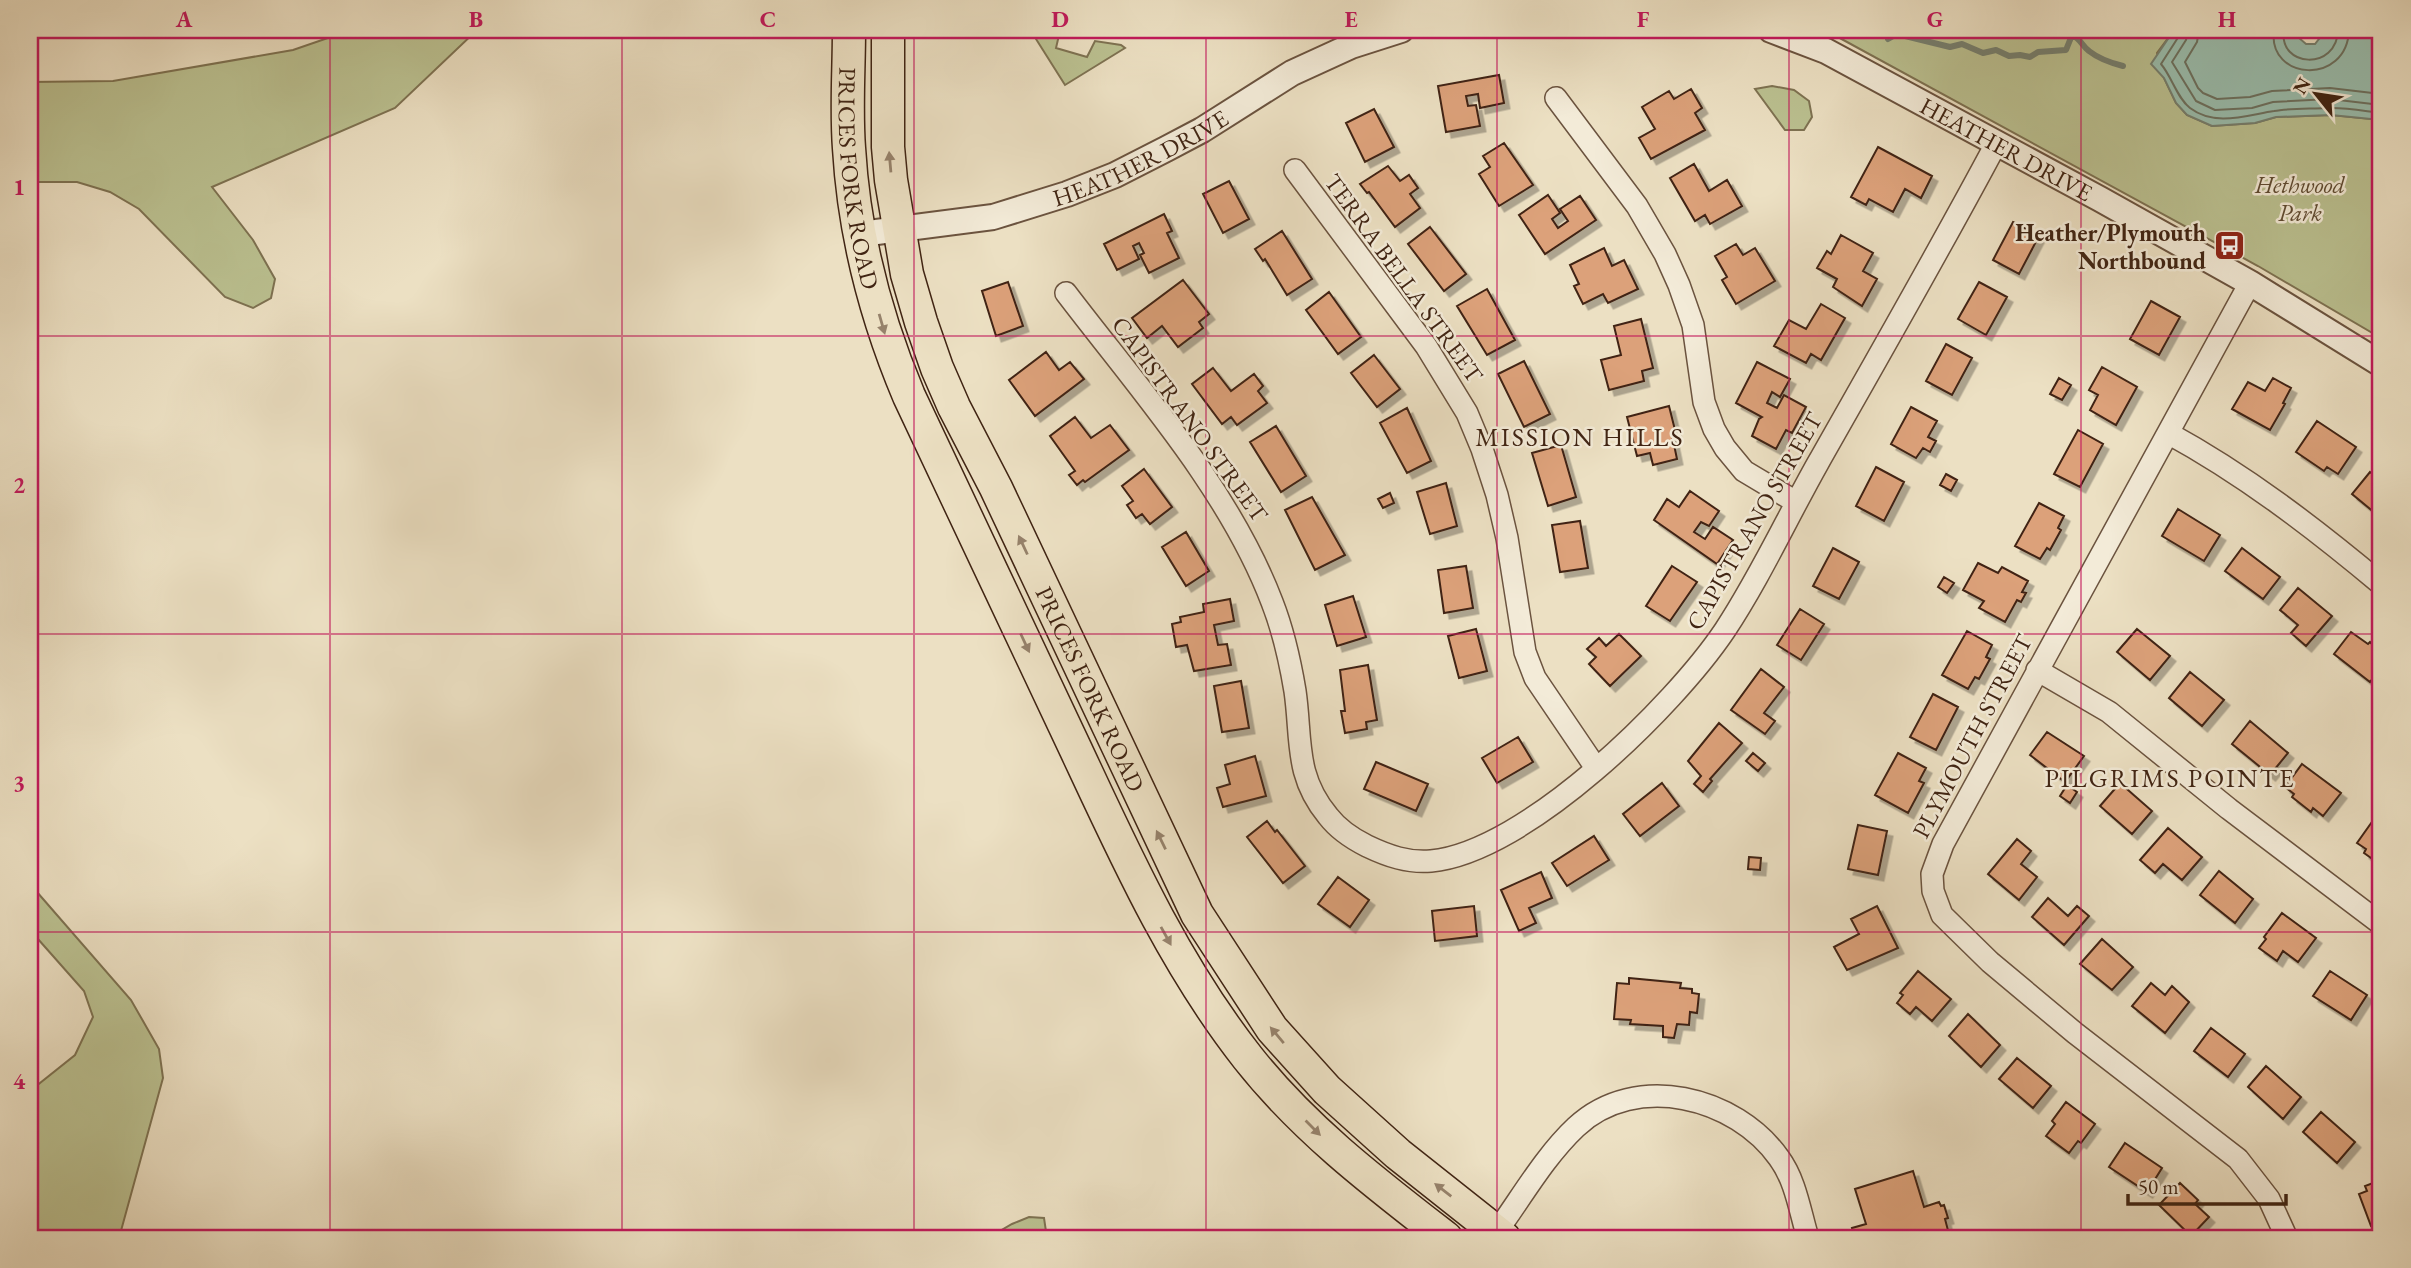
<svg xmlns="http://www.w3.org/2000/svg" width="2411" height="1268" font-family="'EB Garamond',serif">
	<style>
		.green { fill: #bbc191; stroke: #7e7252; stroke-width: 2 }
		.water { fill: #9abeae; stroke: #768070; stroke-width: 2 }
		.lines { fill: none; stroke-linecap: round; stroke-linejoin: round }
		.shore { stroke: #6d7160; stroke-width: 2 }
		.stream { stroke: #768070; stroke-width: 6 }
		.building { fill: #dca17a; stroke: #402413; stroke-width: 2; filter: url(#shadow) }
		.minor-casing { stroke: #6b533f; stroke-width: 24 }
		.tertiary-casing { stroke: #6b533f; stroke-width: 28 }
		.primary-casing { stroke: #402413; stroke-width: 35 }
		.minor { stroke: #f3ebd8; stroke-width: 21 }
		.tertiary { stroke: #f3ebd8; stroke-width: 24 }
		.primary { stroke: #ece0c3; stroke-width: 32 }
		.oneway { fill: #96826b }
		.grid { fill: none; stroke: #c2185b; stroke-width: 2; stroke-opacity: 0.55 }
		.labels { text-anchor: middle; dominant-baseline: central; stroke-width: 5; stroke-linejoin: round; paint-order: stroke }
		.street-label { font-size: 24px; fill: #402413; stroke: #f3ebd8 }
		.park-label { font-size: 24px; font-style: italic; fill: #5f4b32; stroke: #f3ebd8 }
		.poi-label { font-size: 24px; font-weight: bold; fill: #402413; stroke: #f3ebd8; text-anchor: end }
		.neighbourhood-label { font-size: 26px; letter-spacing: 2px; fill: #402413; stroke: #f3ebd8 }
		.neatline { fill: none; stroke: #c2185b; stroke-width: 2.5 }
		.grid-label { font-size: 23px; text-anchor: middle; font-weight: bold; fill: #c2185b }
	</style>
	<defs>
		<filter id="shadow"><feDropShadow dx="5.5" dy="5.5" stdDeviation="0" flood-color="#0004"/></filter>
	</defs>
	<rect width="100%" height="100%" fill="#ece0c3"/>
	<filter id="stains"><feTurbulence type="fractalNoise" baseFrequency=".00286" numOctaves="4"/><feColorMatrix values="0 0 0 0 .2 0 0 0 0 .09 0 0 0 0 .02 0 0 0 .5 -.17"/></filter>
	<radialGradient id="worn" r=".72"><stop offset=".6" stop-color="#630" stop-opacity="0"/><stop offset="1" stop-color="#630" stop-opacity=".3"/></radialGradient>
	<path class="green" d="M351,30h126l-82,78 -183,79 41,53 22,39 -4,19 -18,10 -28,-11 -86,-88 -29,-17 -33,-10h-47v-100l83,-1 180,-31z
		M1039,30h18l2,5 -3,13 31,9 8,-16 26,4 4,3 -60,37 -29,-46v-3z
		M1825,30h349l-17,23 7,25 12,25 11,12 25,11 43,-3 21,-6 55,-2 50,5v218l-123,-72z
		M1772,86l22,4 15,11 3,16 -8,13h-19l-30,-41z
		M30,884l101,116 28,49 4,29 -44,160h-74l-15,-8v-139l45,-36 18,-38 -9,-26 -54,-61z
		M1029,1217l15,1 3,20h-59l24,-14z"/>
	<path class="water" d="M2174,30h127l-2,8 7,6h9l7,-9 1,-5h58v90l-50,-5 -55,2 -21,6 -43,3 -25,-11 -11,-12 -12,-25 -13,-14z"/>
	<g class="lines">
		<path class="shore" d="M2179,30v6l-18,28c11,13 16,34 29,44 25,19 57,7 84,3 15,-3 37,-2 53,-3 18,-1 37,3 54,5
			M2188,30l-2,10 -14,22 24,39 19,9 37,-2 21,-6 57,-3 51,6
			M2199,30l-2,12 -12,20 13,26 5,5 14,6 33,-2 22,-6 58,-3 51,6
			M2274,30c-7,51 73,56 75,0
			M2284,30c-6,38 53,41 54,0"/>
		<path class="stream" d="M1888,39l9,-5 53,13 12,-3 21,9 13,-3 13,6 11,-1 10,2 8,-5 28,-2 6,-15c9,4 10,11 17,16 10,8 22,12 34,15"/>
	</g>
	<path class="building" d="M1499,75l5,28 -24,5 -2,-14 -12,2 2,10 8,-1 4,21 -34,6 -8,-46z
		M1691,89l11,19 -7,5 10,17 -54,29 -12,-21 16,-9 -13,-22 27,-16 5,8z
		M1374,109l20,38 -29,15 -19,-39z
		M1504,143l29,42 -34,21 -20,-32 11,-7 -7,-11z
		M1878,147l54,29 -11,22 -16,-9 -12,23 -24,-13 -3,6 -15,-8z
		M1694,164l15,27 18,-11 15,26 -32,18 -5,-9 -10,6 -25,-43z
		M1388,166l12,15 9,-6 9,13 -8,6 10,14 -25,19 -26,-35 -2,1 -7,-9z
		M1229,181l20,38 -26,14 -20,-39z
		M1548,195l12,18 -8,6 6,9 10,-7 -8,-12 20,-13 16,24 -51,34 -26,-39z
		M1164,214l8,17 -5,2 12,25 -30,15 -9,-18 4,-2 -5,-10 -6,3 6,13 -22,11 -13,-26z
		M2013,222l26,14 -20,38 -26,-14z
		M1430,227l36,47 -22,17 -36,-47z
		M1282,231l30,48 -25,16 -22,-36 -2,2 -8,-12z
		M1841,235l32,18 -10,18 14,8 -15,27 -29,-19 4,-8 -20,-11 10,-17 4,3z
		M1736,244l7,11 12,-7 20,33 -39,23 -14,-24 5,-3 -12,-21z
		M1604,248l8,18 12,-6 14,29 -30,14 -5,-9 -20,10 -9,-18 5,-2 -9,-19z
		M1183,280l26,34 -10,8 4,6 -25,19 -16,-21 -15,12 -15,-20z
		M1008,282l15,44 -27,10 -14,-45z
		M1979,282l28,15 -21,38 -28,-16z
		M1487,289l28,51 -28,15 -30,-49z
		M1329,292l32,45 -23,17 -32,-44z
		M2151,301l29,16 -21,38 -29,-16z
		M1821,304l24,14 -24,42 -10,-6 -5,9 -32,-17 15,-26 17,9z
		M1641,319l12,49 -11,3 2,10 -35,9 -8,-30 20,-5 -7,-29z
		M1946,344l26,14 -20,37 -26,-14z
		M1046,352l13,18 11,-8 14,17 -49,37 -26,-36z
		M1374,355l26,34 -23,18 -26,-34z
		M1524,361l26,53 -26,13 -26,-53z
		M1757,362l33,17 -10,18 -8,-5 -5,11 10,5 7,-13 22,12 -14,26 -6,-3 -10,19 -24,-13 7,-17 3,-2 -26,-14z
		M2102,367l35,20 -21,38 -26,-15 8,-15 -9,-5z
		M1213,368l18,23 23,-17 9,12 -5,5 9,12 -30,22 -6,-8 -9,7 -30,-40z
		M2059,378l12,7 -9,15 -12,-6z
		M2273,378l18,10 -8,15 2,1 -15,26 -38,-21 16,-27 17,9z
		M1669,406l7,28 -4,1 5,24 -24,6 -3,-12 -13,3 -10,-39z
		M1911,407l26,14 -9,16 8,4 -6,11 -7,-4 -7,10 -25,-14z
		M1407,408l24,53 -24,12 -27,-50z
		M1075,417l16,21 19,-13 19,25 -44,32 -2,-2 -6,5 -8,-10 6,-4 -25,-35z
		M2317,421l39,26 -18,27 -11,-7 -3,4 -28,-19z
		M1276,426l30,50 -25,16 -31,-50z
		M2078,430l25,14 -23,43 -26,-13z
		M1561,445l15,52 -28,9 -16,-53z
		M1876,467l28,15 -20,39 -28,-15z
		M1144,469l28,38 -22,17 -8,-10 -6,4 -9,-13 6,-4 -11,-15z
		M2370,472l11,9v37l-29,-24z
		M1946,474l11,6 -6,11 -11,-6z
		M1446,483l11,43 -27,8 -13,-42z
		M1690,491l29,20 -10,15 -8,-4 -7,10 11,7 8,-12 20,13 -16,24 -63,-44 13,-21 12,8z
		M1390,493l4,10 -11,5 -5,-9z
		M1312,497l33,58 -30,15 -30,-60z
		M2039,503l25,13 -6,12 3,2 -11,20 -3,-2 -7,11 -25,-13z
		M2178,509l42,26 -16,26 -42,-25z
		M1580,521l8,47 -28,4 -8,-47z
		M1186,532l23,39 -23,15 -24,-39z
		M1833,548l26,14 -20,37 -26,-13z
		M2242,548l38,29 -17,22 -38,-28z
		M1978,563l20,10 4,-6 26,14 -6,11 4,1 -5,9 -4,-2 -12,22 -26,-14 5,-7 -21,-11z
		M1466,566l7,42 -29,5 -6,-43z
		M1672,566l25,16 -27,39 -24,-15z
		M1944,577l10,6 -7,10 -9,-6z
		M2298,588l34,28 -26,30 -15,-13 7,-8 -18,-15z
		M1353,596l13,41 -29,9 -12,-41z
		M1230,599l4,22 -20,4 4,20 9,-1 4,21 -37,6 -7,-26 -11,2 -4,-23 9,-2 -1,-5 24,-5 -1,-8z
		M1800,609l24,15 -23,36 -24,-15z
		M1476,629l11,42 -28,7 -11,-42z
		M2137,629l33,27 -20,24 -33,-28z
		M1967,631l25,14 -6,12 4,2 -11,20 -4,-2 -7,12 -26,-14z
		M2351,632l17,12 2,-2 11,12v13l-11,15 -36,-28z
		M1619,634l22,22 -31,30 -21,-22 7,-7 -9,-8 12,-11 7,8z
		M1368,665l9,55 -11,2 1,7 -22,4 -4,-22h4l-5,-41z
		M1761,669l23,18 -20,26 11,8 -10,13 -34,-24z
		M2190,672l34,28 -22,26 -33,-28z
		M1241,681l8,47 -27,4 -8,-46z
		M1933,694l25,13 -22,43 -26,-13z
		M2250,721l38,32 -18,22 -38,-31z
		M1719,723l23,20 -32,36 2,2 -9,11 -9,-8 7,-8 -13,-15z
		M2047,732l37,24 -19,26 -35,-27z
		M1518,737l15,25 -36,21 -15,-25z
		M1753,753l12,10 -7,8 -12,-10z
		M1898,753l28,15 -7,13 5,2 -16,30 -33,-18z
		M1255,756l11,40 -43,11 -6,-19 13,-4 -5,-19z
		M1376,762l52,22 -12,27 -52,-22z
		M2302,764l39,29 -18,23 -10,-8 -2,4 -19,-15 2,-3 -9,-7z
		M1662,783l17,23 -39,30 -17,-22z
		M2120,783l32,28 -20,23 -32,-28z
		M2067,785l10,7 -7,11 -10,-7z
		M2374,819l7,4v42l-17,-12 2,-4 -9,-6z
		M1267,821l8,11 2,-2 28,36 -22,17 -36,-46z
		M1858,825l29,6 -9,44 -30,-6z
		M2168,828l34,29 -20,23 -19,-16 -8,9 -15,-13z
		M1594,836l15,24 -42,26 -15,-23z
		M2017,839l14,12 -10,13 16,13 -18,23 -31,-26z
		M1749,857l12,1 -1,12 -12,-1z
		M2219,871l34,28 -18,24 -35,-28z
		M1541,872l11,26 -23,10 7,15 -17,8 -18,-41z
		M1338,877l31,23 -19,27 -32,-23z
		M2048,898l20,18 9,-10 12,10 -25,29 -32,-28z
		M1474,906l3,30 -42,5 -3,-30z
		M1877,906l21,42 -51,22 -13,-23 25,-13 -8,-15z
		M2282,913l34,25 -18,24 -15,-11 -6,10 -18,-13 7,-9 -2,-2z
		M2102,939l31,28 -21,23 -32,-26z
		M1918,971l33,28 -19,22 -16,-14 -6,7 -13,-11 6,-8 -3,-2z
		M2330,971l37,24 -16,25 -38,-24z
		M1629,978l52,5 -1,5 12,1v4l7,1 -2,19 -7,-1 -1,13 -12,-1 -3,14 -11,-1v-11l-33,-2 1,-4 -17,-1 3,-36 12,1z
		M2151,983l14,12 7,-9 17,16 -24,31 -33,-27z
		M1968,1014l32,31 -19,22 -32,-31z
		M2211,1028l34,26 -17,23 -34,-26z
		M2017,1058l34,28 -18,22 -34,-29z
		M2266,1066l35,31 -18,22 -35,-32z
		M2066,1102l29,22 -14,19 -3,-2 -9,12 -23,-17 9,-12 -3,-3z
		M2321,1112l34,30 -18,21 -34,-31z
		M2125,1143l37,25 -15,24 -38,-25z
		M1913,1171l11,36 15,-5 2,4 3,-1 4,13 -3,1 5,19h-95l-3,-10 14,-4 -11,-35z
		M2381,1180v43l-10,3 -12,-32 8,-3 -2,-5z
		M2180,1183l18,17 -3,4 14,13 -18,19 -32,-31z"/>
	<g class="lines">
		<defs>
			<path id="minor" d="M1556,98l81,108 28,48 14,31 14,40 11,77 10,27 11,19 19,23 52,31
				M1295,170l131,176 41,67 15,36 15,46 10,43 18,114 10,26 61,90
				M2250,283l-307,561 -11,30 1,17 9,24 48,47 85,71 163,126 31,40 16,35
				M1066,293c73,96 163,196 206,309 11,28 18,59 23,89 7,48 -1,84 33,125 10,13 25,23 39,30 21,10 41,17 64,15 95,-9 243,-155 294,-231 35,-53 62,-112 93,-167 60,-106 121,-212 178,-319
				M2168,433c77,42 146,95 213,151
				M2037,670l72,42 120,97 152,115
				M1492,1238c27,-36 51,-80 84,-111 60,-56 160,-30 203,31 17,23 21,54 29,80"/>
			<g id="tertiary">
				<path id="s1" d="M1771,30l55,21 274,148 150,84 131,81"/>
				<path id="s2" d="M861,234l132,-17 74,-23 48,-19 51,-26 36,-19 90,-57 59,-27 50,-16"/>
			</g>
			<g id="primary">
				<path id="s3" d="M849,30c0,39 -3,79 0,118 5,85 27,170 60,248 56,118 111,236 167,354 50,107 98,214 172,308 56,71 127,125 198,180"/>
				<path id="s4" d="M888,30v117l3,33 16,94 14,48 16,46 17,39 42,81 201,426 75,115 55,61 71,64 106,84"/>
			</g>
		</defs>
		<use href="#minor" class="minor-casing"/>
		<use href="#tertiary" class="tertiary-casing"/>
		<use href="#primary" class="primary-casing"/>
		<use href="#minor" class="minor"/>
		<use href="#tertiary" class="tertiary"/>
		<use href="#primary" class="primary"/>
	</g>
	<defs><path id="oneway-solid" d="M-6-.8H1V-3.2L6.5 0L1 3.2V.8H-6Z" transform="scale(1.75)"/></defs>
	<g class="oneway">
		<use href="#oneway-solid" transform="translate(890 162) rotate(-95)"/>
		<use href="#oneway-solid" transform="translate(882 324) rotate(74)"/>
		<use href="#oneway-solid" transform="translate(1023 545) rotate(-115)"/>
		<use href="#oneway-solid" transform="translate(1025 643) rotate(65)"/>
		<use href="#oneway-solid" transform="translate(1161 840) rotate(-116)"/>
		<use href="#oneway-solid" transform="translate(1166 936) rotate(61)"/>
		<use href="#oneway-solid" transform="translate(1277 1035) rotate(-130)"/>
		<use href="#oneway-solid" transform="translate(1313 1128) rotate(45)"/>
		<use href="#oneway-solid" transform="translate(1443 1190) rotate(-142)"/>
	</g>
	<path class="grid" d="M330,30v1208M622,30v1208M914,30v1208M1206,30v1208M1497,30v1208M1789,30v1208M2081,30v1208M30,336h2351M30,634h2351M30,932h2351"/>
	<defs>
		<symbol id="bus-square" viewBox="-11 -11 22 22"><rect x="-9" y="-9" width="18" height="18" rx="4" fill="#8f2418" stroke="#f3ebd8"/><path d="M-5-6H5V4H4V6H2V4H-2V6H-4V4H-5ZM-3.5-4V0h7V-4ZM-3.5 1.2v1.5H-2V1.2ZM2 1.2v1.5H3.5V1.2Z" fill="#fff"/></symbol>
	</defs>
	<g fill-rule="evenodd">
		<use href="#bus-square" x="2212" y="228" width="35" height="35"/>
	</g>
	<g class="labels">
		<g class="street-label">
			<text stroke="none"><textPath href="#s1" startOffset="264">HEATHER DRIVE</textPath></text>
			<text stroke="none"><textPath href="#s2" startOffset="292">HEATHER DRIVE</textPath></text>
			<text stroke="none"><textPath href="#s3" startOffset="149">PRICES FORK ROAD</textPath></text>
			<text transform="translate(1404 278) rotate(54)">TERRA BELLA STREET</text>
			<text transform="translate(1190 419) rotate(54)">CAPISTRANO STREET</text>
			<text transform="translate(1754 521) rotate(-60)">CAPISTRANO STREET</text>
			<text stroke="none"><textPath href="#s4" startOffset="700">PRICES FORK ROAD</textPath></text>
			<text transform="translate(1972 736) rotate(-62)">PLYMOUTH STREET</text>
		</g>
		<g class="park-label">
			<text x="2300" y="184">Hethwood<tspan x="2300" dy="28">Park</tspan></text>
		</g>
		<g class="poi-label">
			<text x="2206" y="232">Heather/Plymouth<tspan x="2206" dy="28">Northbound</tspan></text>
		</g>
		<g class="neighbourhood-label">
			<text x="1580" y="437">MISSION HILLS</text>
			<text x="2170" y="778">PILGRIMS POINTE</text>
		</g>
	</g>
	<rect width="2411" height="1268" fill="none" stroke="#ece0c3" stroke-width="77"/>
	<g transform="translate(2316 94) rotate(300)" stroke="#f3ebd8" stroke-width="5" paint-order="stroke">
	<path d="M0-5L12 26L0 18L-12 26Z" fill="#402413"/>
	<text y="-10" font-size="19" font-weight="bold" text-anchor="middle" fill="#402413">N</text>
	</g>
	<path d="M2128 1194v10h158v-10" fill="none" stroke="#402413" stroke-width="3.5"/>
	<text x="2138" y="1194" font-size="21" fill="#402413" stroke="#f3ebd8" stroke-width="5" paint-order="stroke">50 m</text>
	<rect x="38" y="38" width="2334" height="1192" class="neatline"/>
	<g class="grid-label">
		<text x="184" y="27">A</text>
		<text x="476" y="27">B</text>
		<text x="768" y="27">C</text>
		<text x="1060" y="27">D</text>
		<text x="1351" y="27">E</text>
		<text x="1643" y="27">F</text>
		<text x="1935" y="27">G</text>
		<text x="2227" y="27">H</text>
		<text x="19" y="195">1</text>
		<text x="19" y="493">2</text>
		<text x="19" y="791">3</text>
		<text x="19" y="1089">4</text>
	</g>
	<rect width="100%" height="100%" filter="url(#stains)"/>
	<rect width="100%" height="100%" fill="url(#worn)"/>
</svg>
